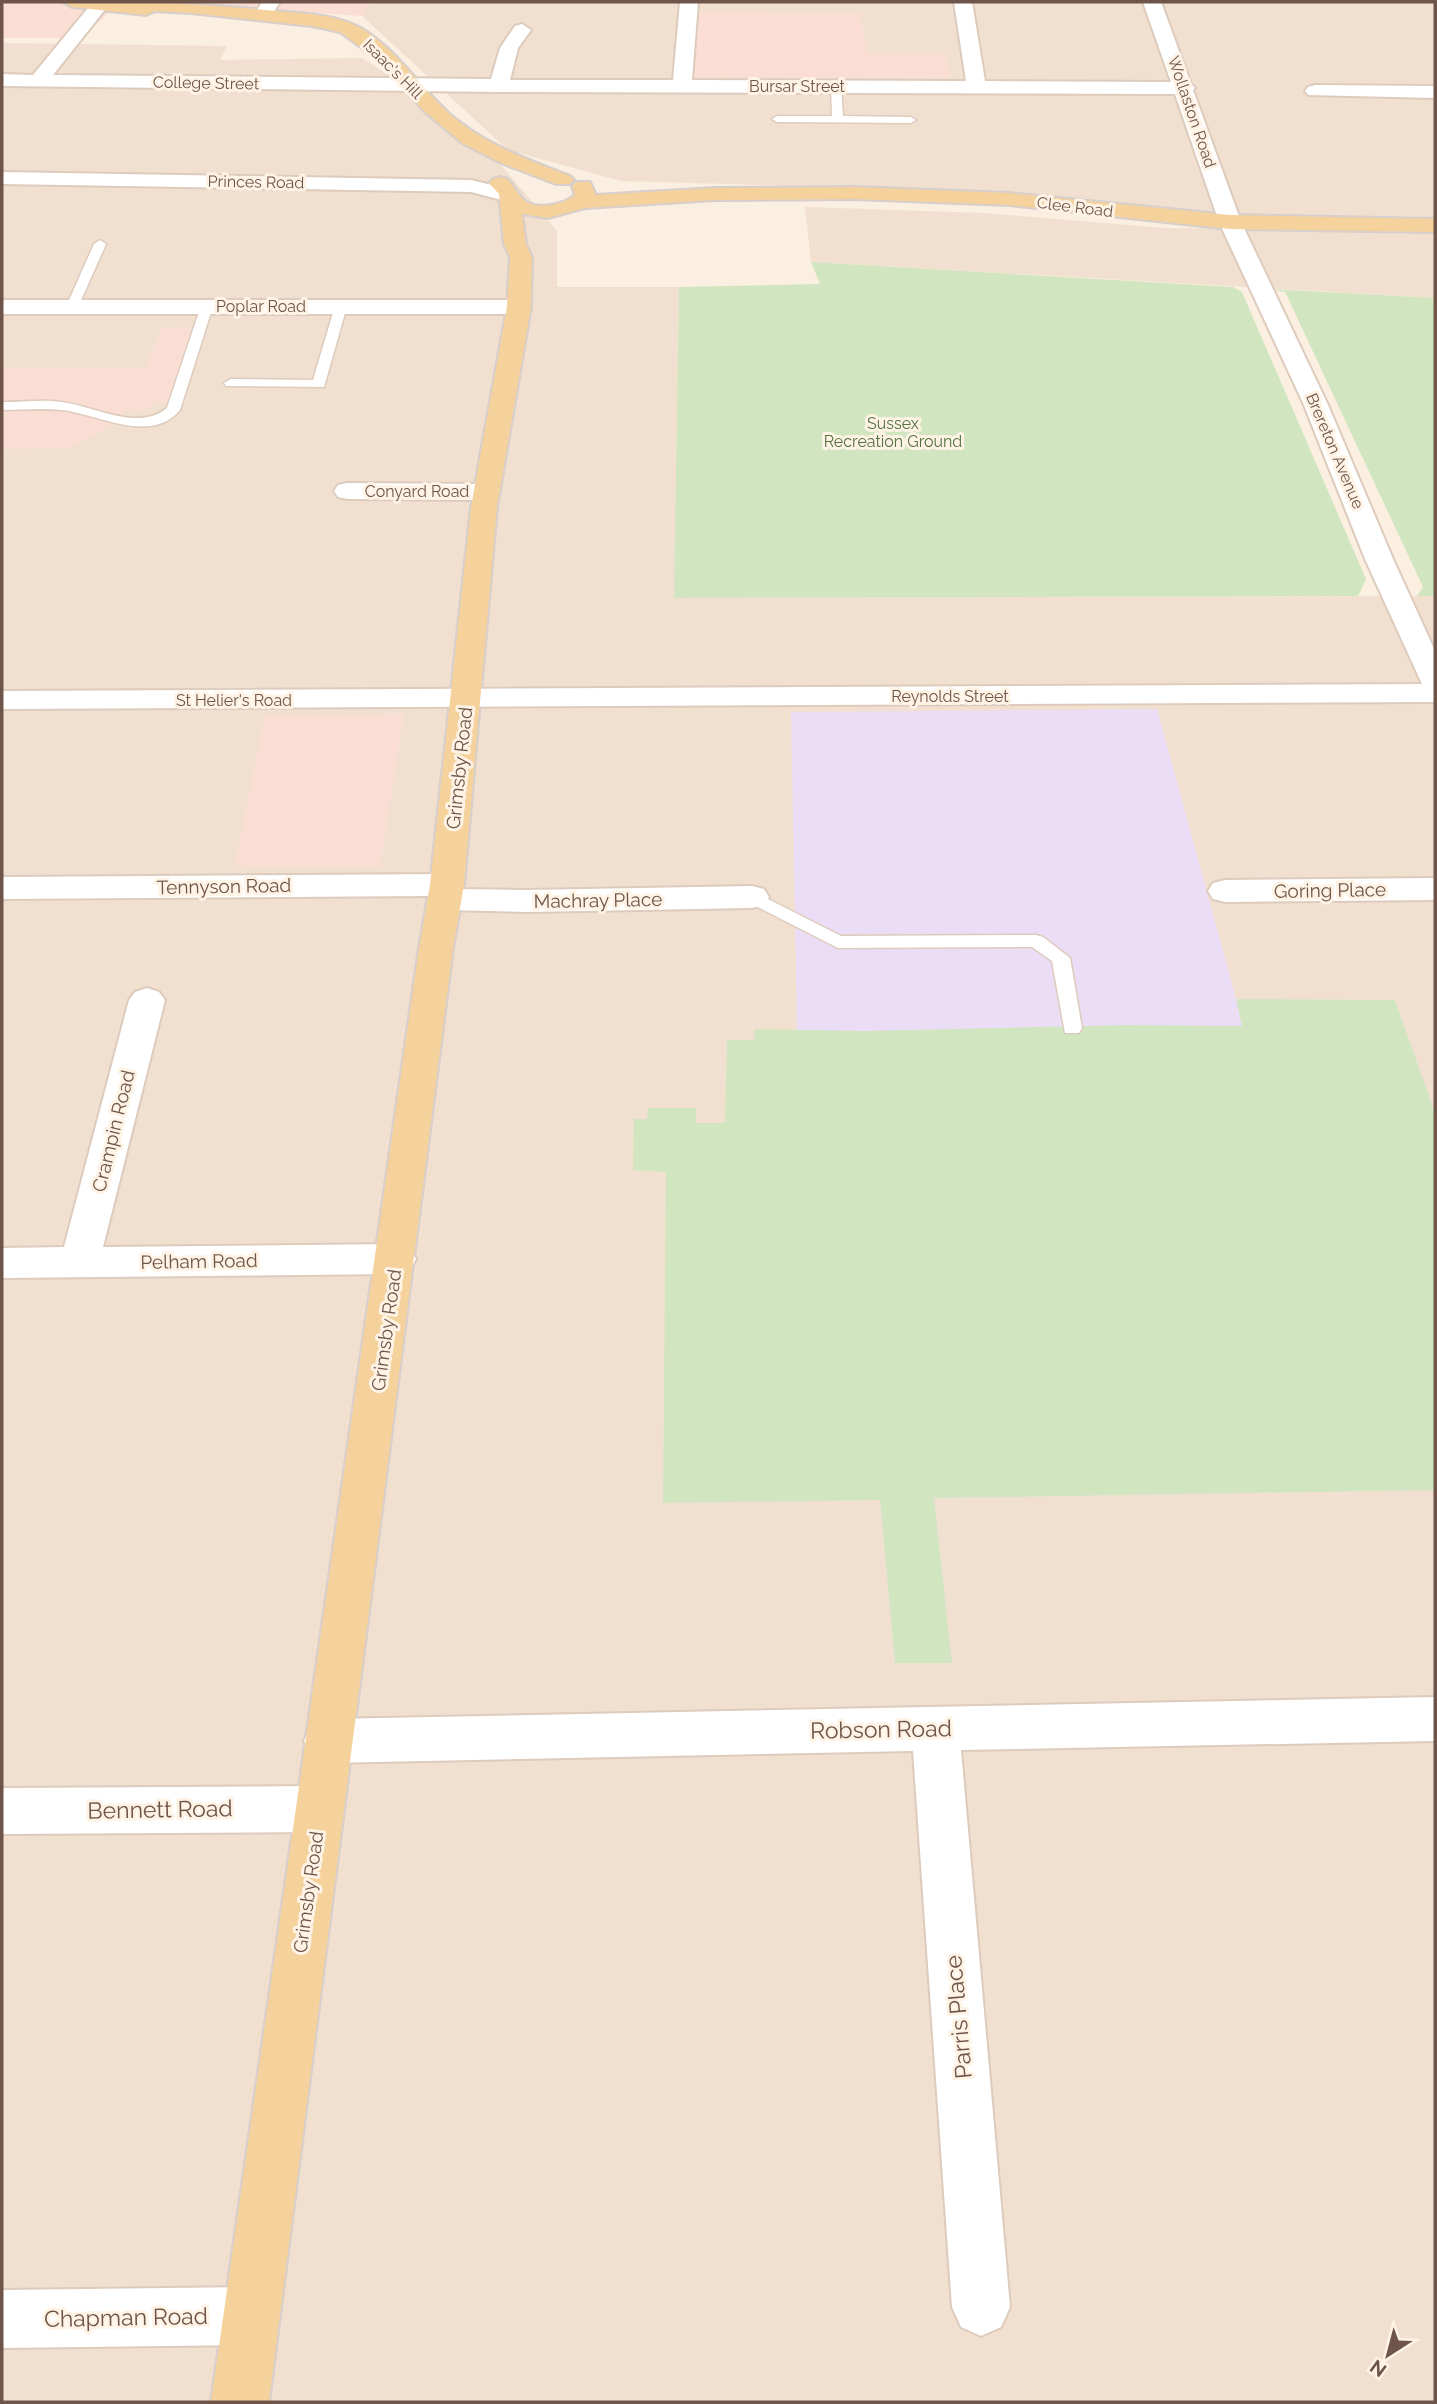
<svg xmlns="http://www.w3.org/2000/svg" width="1437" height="2404" font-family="Raleway,sans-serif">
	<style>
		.residential { fill: #f1e0cf }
		.commercial { fill: #faded4 }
		.education { fill: #ecddf6 }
		.green { fill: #d1e6c0 }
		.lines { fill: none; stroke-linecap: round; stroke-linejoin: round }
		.lane-casing { stroke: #ddcbbd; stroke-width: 3 }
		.street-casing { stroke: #ddcbbd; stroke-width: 4 }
		.secondary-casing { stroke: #e2ccbb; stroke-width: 4 }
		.primary-casing { stroke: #d7cfcc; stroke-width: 4 }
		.lane { fill: #fff; fill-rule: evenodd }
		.street { fill: #fff; fill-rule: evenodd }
		.secondary { fill: #fff; fill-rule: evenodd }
		.primary { fill: #f5d19c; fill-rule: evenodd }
		.labels { text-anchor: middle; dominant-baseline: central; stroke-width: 6; stroke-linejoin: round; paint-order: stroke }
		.far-street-label { font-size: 16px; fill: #6f5549; stroke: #fef3e5 }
		.far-park-label { font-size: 16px; fill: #537442; stroke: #fef3e5 }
		.street-label { font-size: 19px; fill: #6f5549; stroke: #fef3e5 }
		.near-street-label { font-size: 23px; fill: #6f5549; stroke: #fef3e5 }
	</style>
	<rect width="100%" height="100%" fill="#faefe0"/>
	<path class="residential" d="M370,2h1065v215l-191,-1 -240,-24 -383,-11 -113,-31 -146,-134z
		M2,43l225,3 -7,14 142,-2 105,67 90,106v56h122l-4,311 760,-2v1806h-1433z
		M805,207l179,6 181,15 270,3v67l-624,-36z"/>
	<path class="commercial" d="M2,2h117l-36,36h-81z
		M153,2h217l-8,14z
		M700,12l160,1 7,41h79l4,24 -254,-1 -3,-2z
		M195,327l-25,75h-17l-5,8h-20l-27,21 -34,17 -65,1v-81h143l17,-40z
		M404,714l-24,153 -145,-1 30,-150z"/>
	<path class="education" d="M1157,709l79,290 159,1 40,113v377l-501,8 18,165h-57l-15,-163 -217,3 134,-353v-121l-6,-317z"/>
	<path class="green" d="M811,262l422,25 9,5 124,287 -8,17 -684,2 5,-311 141,-3z
		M1270,289l165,9v298h-18l6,-9 -136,-291 -2,-4z
		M1236,999l159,1 40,113v377l-501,8 18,165h-57l-15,-163 -217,3 3,-331 -33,-2 1,-51h13l1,-11h48v15h29l2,-83h27l1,-11 110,2 261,-6 116,1z"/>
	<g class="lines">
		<defs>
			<path id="lane" d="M836,83l5,3 2,30 68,1 5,3 -5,3 -134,-1 -5,-3 5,-3h55l-1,-30z
				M100,240l6,4 -28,63 -2,3h-8l-2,-3 28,-63z
				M207,302l6,4 -33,104c-29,35 -82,4 -118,0 -20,-2 -40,0 -60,0v-8c20,0 40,-3 60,0 32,4 77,30 105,6l34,-102z
				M341,302l6,4 -23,81 -98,-1 -2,-3 7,-4 82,1 22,-74z
				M752,891l89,45 195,-1 7,2 27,21 12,70 -3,5h-14l-13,-72 -20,-14 -194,1 -92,-47 -3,-4 3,-4z"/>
			<path id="street" d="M93,2h18l-58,73 438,4 9,-31 15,-22 7,-2 9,6 -13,18 -8,32h163l7,-78h18l-6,78 274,1 -12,-79h18l13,79 186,1 -28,-80h18l30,82 4,4 -2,2 48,132 87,183 65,154 42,92v51l-1433,7v-18l1420,-7 -57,-125 -61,-154 -85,-183 -44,-128 -676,-2 -497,-6v-12l31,1z
				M1315,85l120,1v12l-127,-3 -3,-4 3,-4z
				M2,172l469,8 46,11 3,5 -3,5 -8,1 -38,-10 -469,-8z
				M2,300h517l8,2 4,5 -4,5 -8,2h-517z
				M347,483l140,1 9,2 4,6 -4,6 -9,2 -140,-1 -9,-2 -4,-6 4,-6z
				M447,874l12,4 5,7 -3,4 66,1 225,-4 12,3 5,8 -5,8 -12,3 -225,4 -82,-2 -12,-3 -5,-8 2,-3 -428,3v-22z
				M1435,878v22l-210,2 -12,-3 -5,-8 5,-8 12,-3z
				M147,988l12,4 6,8 -62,247 293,-3 14,4 6,11 -6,11 -14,4 -394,4v-30l62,-1 65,-247 6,-8z
				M1435,1697v44l-474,9 49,557 -9,20 -20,9 -20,-9 -9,-20 -39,-556 -585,12 -17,-6 -7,-16 7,-16 17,-6z
				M319,1786l17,7 7,16 -7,16 -17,7 -317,2v-46z
				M250,2287l20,9 9,20 -9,20 -20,9 -248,3v-58z"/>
			<path id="secondary" d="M262,2h18l-11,17 -6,1 -9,-5z"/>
			<path id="primary" d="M63,2c71,-2 142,2 213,9 30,3 62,3 88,19 35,22 57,59 88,86 34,29 77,44 118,60l4,4 -4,4h-14l-55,-21 -39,-20 -38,-32 -47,-52 -37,-27 -28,-6 -121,-13 -36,-2 -9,4 -74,-8z
				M500,177l7,2c6,5 9,12 14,18 12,15 42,8 54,-2l-3,-9 4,-4h14l6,13 119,-7 140,-1 154,6 221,22 205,4v13l-205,-3 -221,-24 -154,-6 -140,1 -130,8 -37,10 -26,-4 4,30 6,13 -1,50 -34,200 -33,378 -11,63 -184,1454h-58l208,-1454 11,-63 41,-378 36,-200 3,-50 -6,-13 -5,-50 -10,-11 4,-4z"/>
		</defs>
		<use href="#lane" class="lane-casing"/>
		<use href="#street" class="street-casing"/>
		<use href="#secondary" class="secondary-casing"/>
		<use href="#primary" class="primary-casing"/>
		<use href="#lane" class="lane"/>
		<use href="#street" class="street"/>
		<use href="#secondary" class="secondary"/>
		<use href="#primary" class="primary"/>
	</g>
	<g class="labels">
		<g class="far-street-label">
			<text transform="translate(393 69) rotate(45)">Isaac's Hill</text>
			<text transform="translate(206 83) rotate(1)">College Street</text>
			<text x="797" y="86">Bursar Street</text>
			<text transform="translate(1192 112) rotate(71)">Wollaston Road</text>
			<text transform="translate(256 182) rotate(1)">Princes Road</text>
			<text transform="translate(1075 207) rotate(7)">Clee Road</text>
			<text x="261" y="306">Poplar Road</text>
			<text transform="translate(1335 451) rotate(67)">Brereton Avenue</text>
			<text x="417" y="491">Conyard Road</text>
			<text x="950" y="696">Reynolds Street</text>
			<text x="234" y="700">St Helier's Road</text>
		</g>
		<g class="far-park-label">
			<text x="893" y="423">Sussex<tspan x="893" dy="18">Recreation Ground</tspan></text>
		</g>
		<g class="street-label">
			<text transform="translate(459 768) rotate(-84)">Grimsby Road</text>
			<text transform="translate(224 886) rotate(-1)">Tennyson Road</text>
			<text transform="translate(1330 890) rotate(-1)">Goring Place</text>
			<text transform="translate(598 900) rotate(-1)">Machray Place</text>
			<text transform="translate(113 1131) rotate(-76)">Crampin Road</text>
			<text transform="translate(199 1261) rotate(-1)">Pelham Road</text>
			<text transform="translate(386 1330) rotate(-82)">Grimsby Road</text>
			<text transform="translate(308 1892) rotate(-82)">Grimsby Road</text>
		</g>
		<g class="near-street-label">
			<text transform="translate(881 1729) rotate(-1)">Robson Road</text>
			<text transform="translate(160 1809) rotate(-1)">Bennett Road</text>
			<text transform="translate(958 2017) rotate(-95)">Parris Place</text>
			<text transform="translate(126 2317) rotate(-1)">Chapman Road</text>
		</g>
	</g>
	<rect width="1437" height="2404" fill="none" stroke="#6f5549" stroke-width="7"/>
	<g transform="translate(1388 2355) rotate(216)" stroke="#fef3e5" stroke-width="5" paint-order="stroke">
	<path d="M0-5L12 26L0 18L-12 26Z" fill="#6f5549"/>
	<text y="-10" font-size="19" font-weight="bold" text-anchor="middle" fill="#6f5549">N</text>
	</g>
</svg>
